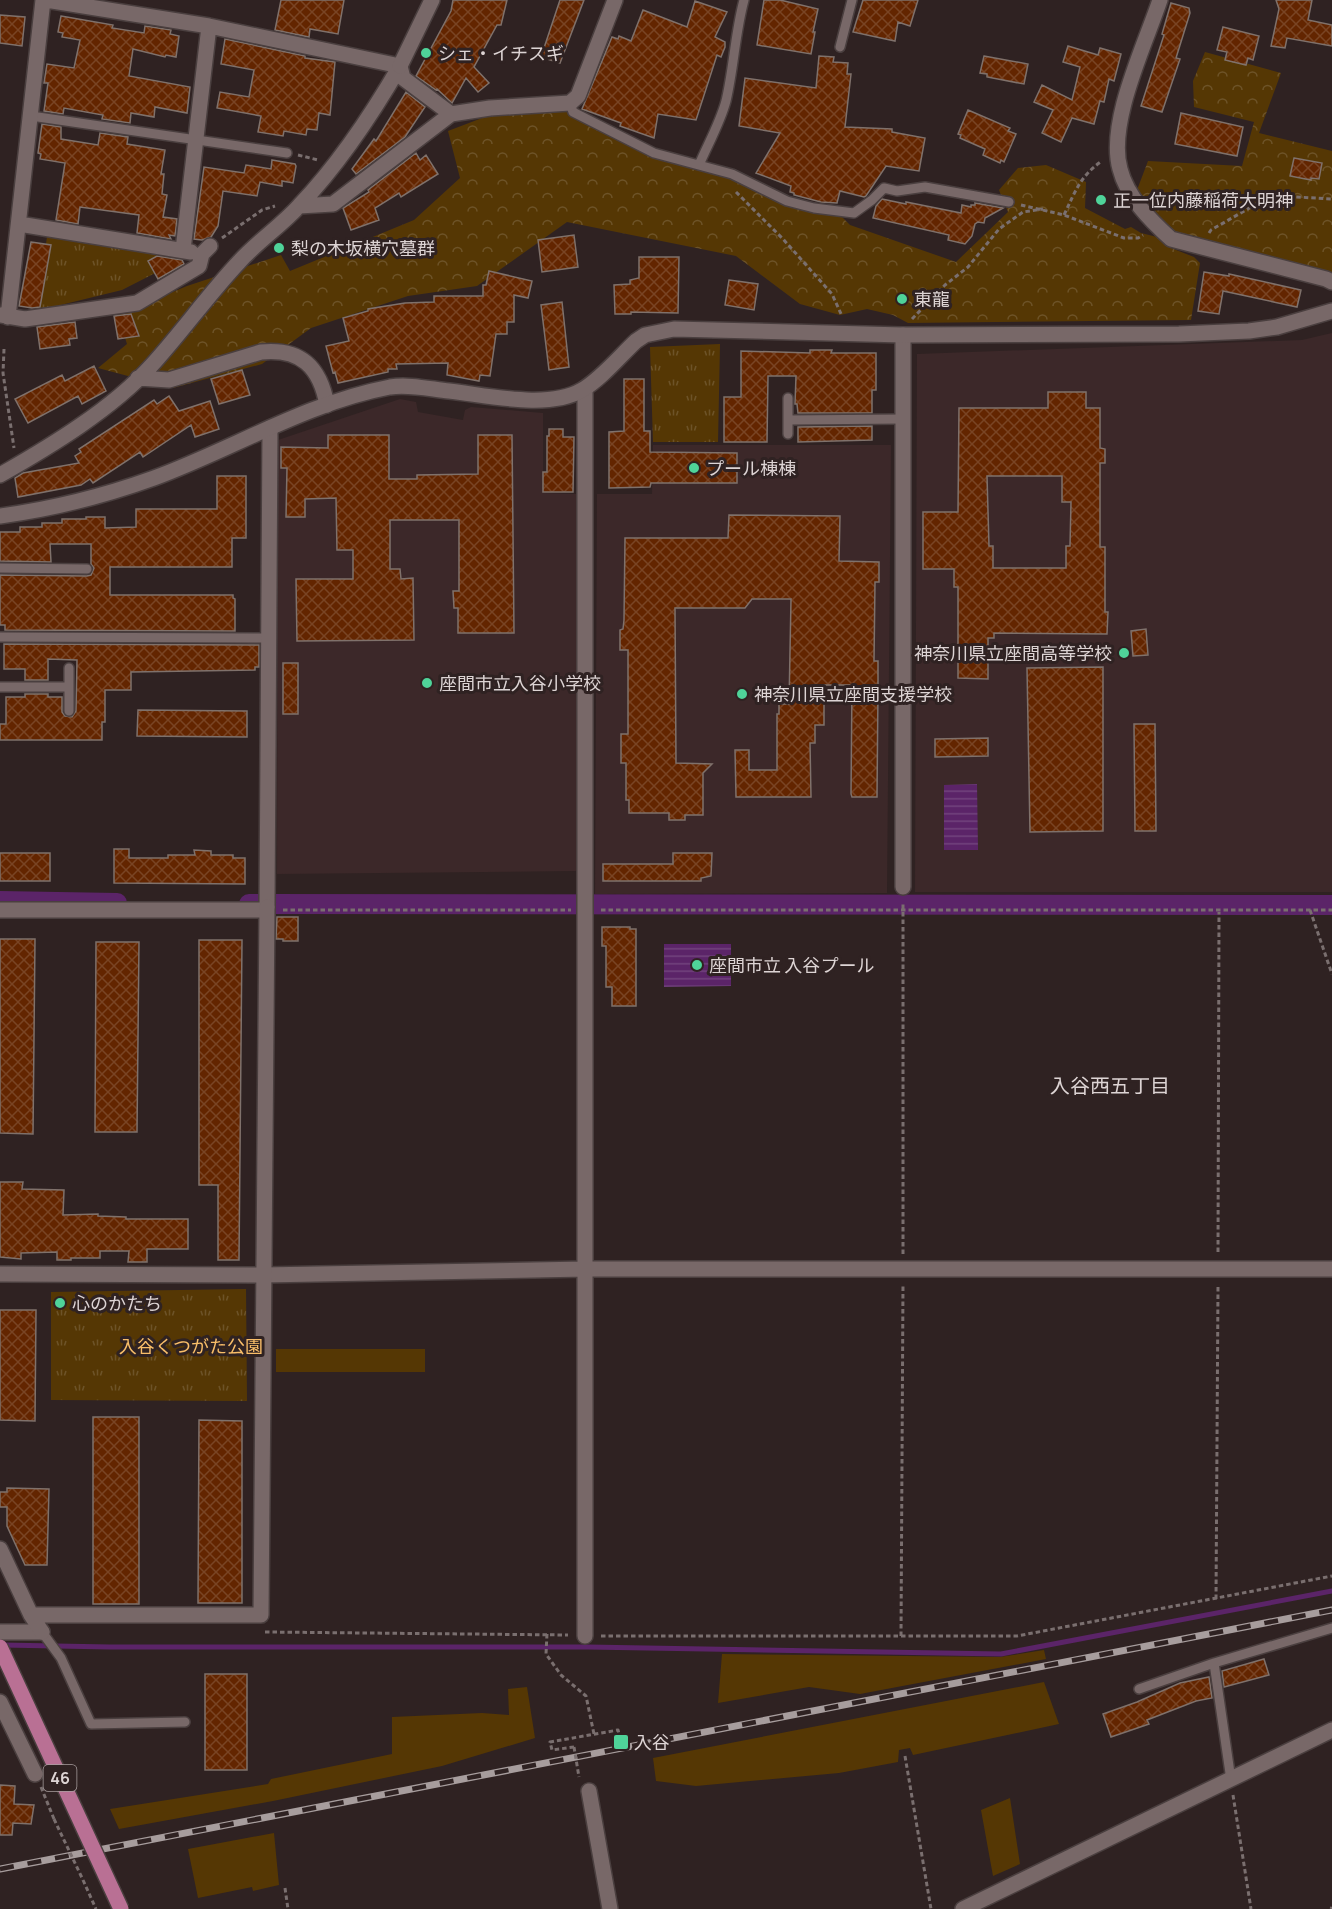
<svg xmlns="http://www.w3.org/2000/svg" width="1332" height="1909" font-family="Manrope,'Noto Sans JP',sans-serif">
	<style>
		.built { fill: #3c2829 }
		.green { fill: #553704 }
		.forest { fill: url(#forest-crowns) }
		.park { fill: url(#park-tufts) }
		.water { fill: url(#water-rules) }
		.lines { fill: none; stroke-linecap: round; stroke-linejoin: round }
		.stream { stroke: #5b2468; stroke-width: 5 }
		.canal { stroke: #5b2468; stroke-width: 20 }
		.building { fill: url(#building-cross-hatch); stroke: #7f716b; stroke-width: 1.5; fill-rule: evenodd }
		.service-casing { stroke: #4a3f3f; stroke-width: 12 }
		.minor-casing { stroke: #4a3f3f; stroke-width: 18 }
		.tertiary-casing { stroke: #4a3f3f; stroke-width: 18 }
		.path { stroke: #7a6f6f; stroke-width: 3; stroke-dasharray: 4.5 3; stroke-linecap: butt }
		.service { stroke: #786868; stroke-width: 9 }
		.minor { stroke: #786868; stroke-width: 15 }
		.tertiary { stroke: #786868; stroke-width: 15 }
		.rail-casing { stroke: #a79d9d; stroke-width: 7 }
		.rail { stroke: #2f2222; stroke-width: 4.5; stroke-dasharray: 14; stroke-linecap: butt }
		.primary-bridge-casing { stroke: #4a3f3f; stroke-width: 18; stroke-linecap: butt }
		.path-bridge { stroke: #7a6f6f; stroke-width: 3; stroke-dasharray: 4.5 3; stroke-linecap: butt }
		.primary-bridge { stroke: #b97094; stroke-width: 15 }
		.poi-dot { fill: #4fd399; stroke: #2f2222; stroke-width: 2 }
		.labels { text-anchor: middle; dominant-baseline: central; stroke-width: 6; stroke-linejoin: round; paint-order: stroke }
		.shield { fill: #2f2222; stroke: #a99f9f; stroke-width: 1.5 }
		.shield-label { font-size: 16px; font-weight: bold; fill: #ddd4d4 }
		.poi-label { font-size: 18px; fill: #ddd4d4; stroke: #2f2222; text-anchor: start }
		.park-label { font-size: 18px; fill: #f9be69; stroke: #2f2222 }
		.neighbourhood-label { font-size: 20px; fill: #ddd4d4; stroke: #2f2222 }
	</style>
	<defs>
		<pattern id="forest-crowns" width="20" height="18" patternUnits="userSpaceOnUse" patternTransform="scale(1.5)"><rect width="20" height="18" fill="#553704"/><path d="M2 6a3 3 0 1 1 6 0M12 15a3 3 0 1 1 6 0" fill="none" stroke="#6d5328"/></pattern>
		<pattern id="park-tufts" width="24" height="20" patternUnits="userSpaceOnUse" patternTransform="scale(1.5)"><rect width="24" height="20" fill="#553704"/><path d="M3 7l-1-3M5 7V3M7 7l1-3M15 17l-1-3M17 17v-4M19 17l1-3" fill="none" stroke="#6d5328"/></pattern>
		<pattern id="water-rules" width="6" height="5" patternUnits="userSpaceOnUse" patternTransform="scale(1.5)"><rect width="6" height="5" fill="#5b2468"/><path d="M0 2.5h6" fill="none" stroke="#72437d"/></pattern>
		<pattern id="building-cross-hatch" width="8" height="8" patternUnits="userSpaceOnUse" patternTransform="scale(1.5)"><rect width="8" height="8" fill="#632500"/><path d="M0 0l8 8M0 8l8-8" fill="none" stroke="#794424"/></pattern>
	</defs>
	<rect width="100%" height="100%" fill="#2f2222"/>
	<path class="built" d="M1332,333v559h-417l2,-538 385,-14z
		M400,399l16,3 2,10 45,8 2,-10 6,-3 72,6v80l34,1 -1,377 -299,3 1,-434z
		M653,445h238l-4,448 -292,1 2,-400h55z"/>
	<path class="green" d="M276,1349h149v23h-149z
		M1044,1650l2,9 -186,35 -51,-7 -91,16 4,-49 278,3z
		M1044,1682l15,42 -146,31 -3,-7 -11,2 -1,12 -59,11 -143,13 -40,-5 -3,-23z
		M527,1687l8,51 -93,28 -169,35 -154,28 -9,-20 158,-25 3,-5 121,-25v-37l90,-4 27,2 -1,-26z
		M1010,1798l10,66 -27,12 -12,-66z
		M274,1833l5,52 -26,6 -1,-4 -54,11 -10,-49z"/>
	<path class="forest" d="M1205,52l76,21 -22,60 73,18v125l-153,-34 -19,-20 -23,-32 11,-29 94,5 12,-44 -60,-15 -1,-26z
		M570,109l81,41 81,24 31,16 71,19 16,16 106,37 52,-50 -9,-22 19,-22 28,-3 40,17 -1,26 40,21 6,-2 10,6 16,4 14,11 23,9 6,6 -9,57 -283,3 -15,-8 -26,-6 -27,6 -40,-11 -64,-48 -169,-34 -90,64 -69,10 -97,32 -49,36 -89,24 -75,-20 29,-24 -9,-29 69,-29 94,-31 9,16 124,-51 46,-42 -12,-47 55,-21z"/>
	<path class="park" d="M47,237l116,17 6,12 -47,24 -86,21z
		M720,344l-2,98h-65l-3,-95z
		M246,1289l1,112 -196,-1v-108z"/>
	<path class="water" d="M977,784l1,66h-34v-65z
		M664,944h67v42l-67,1z"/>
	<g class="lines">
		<path class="stream" d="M2,1645l108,2h478l413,7 331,-63"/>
		<path class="canal" d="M0,901l117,2
			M249,904l1083,1"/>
	</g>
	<path class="building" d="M281,0h63l-6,34 -28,-5 -1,8 -34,-7z
		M453,0h54l-6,25h-4l-23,42 15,16 -11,9 -12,-14 -14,25 -15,-14 -1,1 -20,-14 35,-65z
		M560,0h24l-24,63 -19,-6z
		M764,0h16l38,9 -5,23h2l-4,22 -54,-9z
		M863,0h55l-8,26 -12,-4 -3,19 -42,-9z
		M1276,0h36l-4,20 24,5v21l-45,-8 -2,10 -14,-2 8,-37z
		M695,1l32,11 -12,25 10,5v5l-4,10 -4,-2 -21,65 -38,-6 -4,24 -34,-12 1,-3 -39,-14 30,-72 6,2 1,-3 12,5 12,-31 44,17z
		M1171,3l18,5 1,5 -14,45 4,1 -18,53 -21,-6 23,-71 -2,-1z
		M0,15l25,2 -3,29 -22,-3z
		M61,16l52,9 -1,3 32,5 1,-7 26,4 -1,4 9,2 -3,21 -10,-2 -1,2 -32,-8 -4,27 61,11 -3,26 -32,-6 -1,10 -23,-4 -1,10 -28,-4 1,-4 -39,-7 -1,6 -19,-3 4,-28h-4l3,-19 27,4 6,-28 -18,-3 1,-4 -5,-1z
		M1223,27l36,9 -6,24 -5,-2 -2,7 -21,-5 2,-8 -10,-2z
		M225,39l80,17v2l30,4 -5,53 -11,-2 -2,17 -10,-1 -1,6 -22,-4 -1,5 -25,-4 3,-16 -44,-8 3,-16 29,5 5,-27 -33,-6z
		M1068,46l30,9 2,-7 21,6 -7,27 -5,-2 -5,23 -4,-1 -6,23 -22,-6 -11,24 -19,-9 11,-23 -19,-8 8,-17 30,15 8,-33 -17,-5z
		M819,56l15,1 -1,5 15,1 -1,11h4l-6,53 47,2v3l33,6 -6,33 -33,-5 -20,30 -2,1 -24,-6 -3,12 -16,-1 -27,-7v-2l-4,-1 1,-6 -35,-13 24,-40 -41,-7 6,-48 71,10z
		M984,56l44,8 -4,20 -37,-7v-3l-7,-1z
		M406,92l19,15 -20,30 -49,37 -4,-5 22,-30 2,2z
		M968,110l42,18 -2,3 8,3 -12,28 -3,-2 -1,3 -17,-8 2,-6 -25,-11 1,-3 -3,-1z
		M1181,113l62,14 -6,29 -62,-12z
		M42,124l19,3v12l37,6 2,-12 28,4 -1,7 38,6 -4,24h3l-2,20 5,1 -4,22 14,2 -2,17 -6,-1 2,4 -34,-6 2,-18 -59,-8 -2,17 -22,-4 9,-57 -25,-4 1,-5 -3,-1z
		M416,153l4,7 6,-5 12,19 -37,23 -2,-4 -24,15 4,12 -28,10 -8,-22 26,-16 -1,-2z
		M1294,158l28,5 -3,16 -8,-1v2l-21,-4z
		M272,160l23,4 1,2 -3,17 -11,-2v5l-22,-4 -3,14 -34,-5 -5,35 -7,11 -9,3 -8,-1 10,-72 40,6 2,-8 25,4z
		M882,199l24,5v-2l55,11 1,-8 9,2v-2h4v-2l28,5 -18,10 -1,5 -6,-1 -3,2 -3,12 -7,8 -17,-4 1,-5 -76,-17 3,-12z
		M574,235l4,32 -36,5 -4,-32z
		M31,242l20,3 -11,62 -8,1 -13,-2z
		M157,256l25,4 2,4 -26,15 -10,-18z
		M639,257h40l-1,56 -47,-1v2h-16l-1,-29 16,-1v-4l9,-2z
		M489,271l43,10 -4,17 -14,-3v27h-7v12h-11l-6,42 -10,-1 -1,6 -32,-6 1,-12 -52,1 1,5h-9v3l-50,11 -3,-11 -2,1 -7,-27 23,-5 -6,-23 25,-7v-2l37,-6 29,-1v-6h49v-11h3z
		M1204,272l25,4v-2l72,16 -4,17 -74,-16 -4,23 -21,-3z
		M729,280l29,4 -4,26 -29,-5z
		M562,302l7,65 -20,3 -8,-65z
		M131,314l8,22 -21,3 -4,-23z
		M75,322l2,16 -8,1 1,6 -30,4 -3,-22z
		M810,350h22l-1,3h45v37h-4v23h-74l-1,-9h-2l1,-28h-28l-1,66h-43v-45h17v-46l69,2z
		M94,366l12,25 -24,13 -4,-8 -50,27 -13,-24 47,-24 3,6z
		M242,370l8,25 -31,9 -8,-25z
		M624,379h20v52h6v21l87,1v30h-86l-1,4 -41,1v-56l15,-1z
		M1048,392h38v16h14v40l5,1v14h-5v84h5v65h3l-1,22 -113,-1v5h-6v41l-30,-1v-91h-4v-18h-31v-57h35l1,-104h89zM987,476h75v26h9l-1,44h-4v22h-73v-22h-4z
		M169,396l10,15 31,-10 9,28 -24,8 -4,-12 -48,32 -3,-5 -47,31 -3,-4 -9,6 -63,12 -3,-19 8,-5 56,-10 -4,-7 6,-4 -2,-3 75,-49 3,4z
		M872,426v14l-74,2v-15z
		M549,429h14v8h11l-1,55h-30v-20h4v-36h2z
		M328,435h61v44h28v-4l61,-1v-39h34l2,198h-56v-25h-4l-1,-17h6v-71h-69v49h10l1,10 12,-1 1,62 -117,1 -1,-62h57v-29h-16l-1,-52 -31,1v18h-19l1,-49h-6v-21l47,1z
		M217,476h29v62h-14v29h-122v28h123v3l2,1v32l-230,-1v-5h-5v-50l87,1 4,-1 3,-7 -3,-4v-20h-41l1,18 -51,-1v-29h20v-5h22v-4h20v-4h24v-2h19v11l31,-1v-18h81z
		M729,515l111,1 -1,45 40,1v20h-4l-1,79h4v28l-1,108h-25l-1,-3 1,-109h-28v40h-9v18h-5l1,54h-75l-1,-47h14v20h28v-56h2v-10h10l2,-105h-39l-7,9h-70l1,155 36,1 -9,9v42h-18v5h-16v-7h-40v-13h-3v-37h-5v-29h7v-84h-8v-20l3,-1 1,-9 1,-82h103z
		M1146,629l2,26 -15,1 -2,-25z
		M4,644l255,1v22h-4v3l-124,2v18h-26v32h-3v18h-102v-16h6v-27h19v-3h23v3h14v15l3,4 7,1 4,-6 1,-51 -29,-1v21h-23v-11h-21z
		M283,663h15v51h-15z
		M1103,667v164l-73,1 -3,-164z
		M138,710l109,1v26l-110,-1z
		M1134,724h21l1,107h-21z
		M988,738v18l-53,1v-18z
		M114,849h15v9h39v-3h27l-1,-5 17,1v4h22v3h12v26l-131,-1z
		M0,853h50v28h-50z
		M673,853h39l-1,23 -10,2v3h-98v-17h70z
		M277,917h21v24h-15v-2h-7z
		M602,927h28v2h6v77h-24v-19h-6v-41h-4z
		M0,939h35l-2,195 -33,-1z
		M199,940h43l-3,320h-21v-75h-19z
		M96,942h43l-2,190h-42z
		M0,1182h23l-1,7 42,1 -1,25 35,-1v2l28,1v2h62v30h-41v13h-19l1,-11h-29v7h-29v2h-14v-8l-36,1v6l-21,-2z
		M0,1310h36l-1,111 -35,-1z
		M93,1417h46v187h-46z
		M199,1420l43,1v182h-44z
		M7,1488l42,1 -2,76h-22l-18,-39v-19h-7v-15h7z
		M1264,1659l5,16 -45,12 -2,-16z
		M205,1674h42v96h-42z
		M1209,1677l3,21 -16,3 -49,19 2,4 -38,13 -8,-23 34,-12 43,-19z
		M0,1785l15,1 -1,18 20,1 -3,19 -18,-1 -1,12h-12z"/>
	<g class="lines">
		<defs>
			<path id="service" d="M840,47l12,-47
				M570,103l3,9 81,41 78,21 55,27 27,7 40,5 18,-13 12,-12 13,3 28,-4 84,15
				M31,116l256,37
				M699,165c9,-21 21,-42 27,-64 8,-34 9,-68 18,-101
				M788,420l115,-1
				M788,434v-36
				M0,568l87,1
				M0,637l269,1
				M69,668v43
				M0,687h69
				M42,1632l19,26 30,66 94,-2
				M1214,1663l17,117
				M1139,1689l75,-26 118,-35"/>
			<path id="minor" d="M46,0l163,26 191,40 3,12 48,36
				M1160,0c-15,45 -53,123 -40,169 7,28 30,51 51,70l155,40 6,3
				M299,206l34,-2 118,-90 39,-6 80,-5 8,-7 37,-96
				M19,224l172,28
				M183,250l26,-224
				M0,315l25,4 112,-16 62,-37 3,-12 8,-8
				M8,317l35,-317
				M903,335v552
				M138,378l31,2 92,-28c40,-4 59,15 66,53
				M585,389v1247
				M0,475c51,-29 112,-66 151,-109 31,-34 57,-71 88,-104 19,-21 42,-36 60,-56 40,-42 72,-90 101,-140
				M267,907l3,-479
				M0,910h266
				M263,1275l322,-6h747
				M0,1632h42
				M0,1702l35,72
				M589,1791l21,118
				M963,1909l369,-179"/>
			<path id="tertiary" d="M400,66l32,-66
				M0,516c52,-7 104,-20 154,-38 79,-29 152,-75 236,-91 19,-3 40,2 59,4 38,4 99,19 133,-1 19,-11 38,-34 54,-49l9,-6 29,-6 229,6 276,-1 70,-3 28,-4 55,-16
				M0,1274l263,1
				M0,1549l31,66 11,17
				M31,1615h230l6,-708"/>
		</defs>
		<use href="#service" class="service-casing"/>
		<use href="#minor" class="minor-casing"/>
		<use href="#tertiary" class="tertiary-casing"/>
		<path class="path" d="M298,155l20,5
			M736,192l47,47 49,55 10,22
			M1021,205l43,10 60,23h14l5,-3
			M1064,215c11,-23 16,-39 38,-54
			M1209,233l2,-3 54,-31 15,-3 52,3
			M222,238l40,-28 13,-4
			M912,319l33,-34 23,-18 31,-38 24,-17 20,-3
			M4,349l-1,24 11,75
			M283,910h288
			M601,910h731
			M1310,910l22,64
			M1218,1252l1,-340
			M903,1254v-351
			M1216,1599l2,-313
			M265,1632l303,3
			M547,1634l-1,20 15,21 25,21 8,38
			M601,1636h416l315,-60
			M901,1636l2,-352
			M574,1747l-22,3 -2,-8 68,-12 2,7
			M905,1756l26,153
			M41,1787l13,32
			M1233,1795l18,114
			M83,1880l13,29
			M285,1888l3,21
			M1331,1909l1,-2"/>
		<use href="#service" class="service"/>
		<use href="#minor" class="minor"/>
		<use href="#tertiary" class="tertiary"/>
		<defs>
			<path id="rail" d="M0,1869l1332,-259"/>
		</defs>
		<use href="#rail" class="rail-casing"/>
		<use href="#rail" class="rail"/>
		<defs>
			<path id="primary-bridge" d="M0,1647l121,262"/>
		</defs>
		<use href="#primary-bridge" class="primary-bridge-casing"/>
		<path class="path-bridge" d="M574,1747l5,30
			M54,1819l29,61"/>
		<use href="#primary-bridge" class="primary-bridge"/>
	</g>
	<g class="poi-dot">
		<circle cx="426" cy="53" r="6"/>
		<circle cx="1101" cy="200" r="6"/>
		<circle cx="279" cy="248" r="6"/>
		<circle cx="902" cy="299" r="6"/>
		<circle cx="694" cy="468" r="6"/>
		<circle cx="1124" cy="653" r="6"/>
		<circle cx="427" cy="683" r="6"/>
		<circle cx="742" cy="694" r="6"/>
		<circle cx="697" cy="965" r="6"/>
		<circle cx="60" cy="1303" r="6"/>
		<rect x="613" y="1734" width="16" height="16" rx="3"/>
	</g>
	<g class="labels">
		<rect class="shield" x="43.5" y="1765" width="33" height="26" rx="4.5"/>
		<g class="shield-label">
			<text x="60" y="1778">46</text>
		</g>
		<g class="poi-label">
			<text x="438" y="53">シェ・イチスギ</text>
			<text x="1113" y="200">正一位内藤稲荷大明神</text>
			<text x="291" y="248">梨の木坂横穴墓群</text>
			<text x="914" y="299">東龍</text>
			<text x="706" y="468">プール棟棟</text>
			<text x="1112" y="653" text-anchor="end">神奈川県立座間高等学校</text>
			<text x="439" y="683">座間市立入谷小学校</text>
			<text x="754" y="694">神奈川県立座間支援学校</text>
			<text x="709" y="965">座間市立 入谷プール</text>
			<text x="72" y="1303">心のかたち</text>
			<text x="634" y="1742">入谷</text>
		</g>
		<g class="park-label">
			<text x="191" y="1346">入谷くつがた公園</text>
		</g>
		<g class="neighbourhood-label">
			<text x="1110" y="1085">入谷西五丁目</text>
		</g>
	</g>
</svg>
